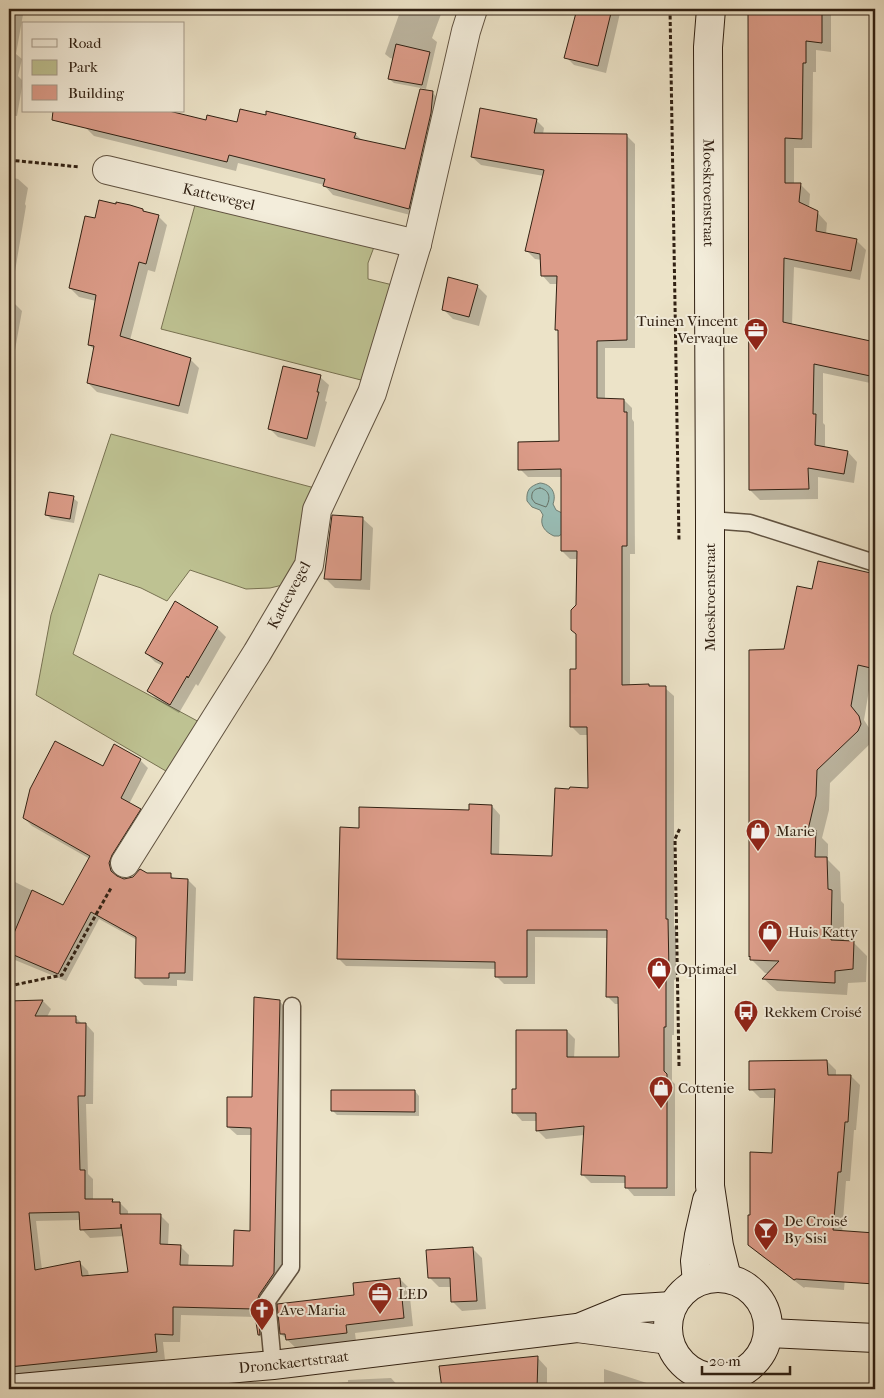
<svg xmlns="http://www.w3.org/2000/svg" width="884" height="1398" font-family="'IM FELL French Canon',serif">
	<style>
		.green { fill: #bec292; stroke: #787252 }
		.water { fill: #99beb7; stroke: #6f7f75 }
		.shadow { fill: #0003; fill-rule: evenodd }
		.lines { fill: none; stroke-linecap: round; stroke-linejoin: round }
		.shore { stroke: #657065; stroke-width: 1 }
		.building { fill: #dc9c89; stroke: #312113; fill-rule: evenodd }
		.lane-casing { stroke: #605240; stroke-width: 19 }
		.street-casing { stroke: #605240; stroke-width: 30 }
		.secondary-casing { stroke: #312113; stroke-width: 30 }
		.path { stroke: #312113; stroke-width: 3; stroke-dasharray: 4 2.5; stroke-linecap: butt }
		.lane { stroke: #f3eddb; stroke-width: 16 }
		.street { stroke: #f3eddb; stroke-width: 28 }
		.secondary { stroke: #f3eddb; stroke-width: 28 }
		.labels { text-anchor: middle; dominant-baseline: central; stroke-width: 4; stroke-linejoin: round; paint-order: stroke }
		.street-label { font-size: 15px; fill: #312113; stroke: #f3eddb }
		.poi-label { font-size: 15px; fill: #312113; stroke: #f3eddb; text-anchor: start }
	</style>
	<rect width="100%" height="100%" fill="#ece3c8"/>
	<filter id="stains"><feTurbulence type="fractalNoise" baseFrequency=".004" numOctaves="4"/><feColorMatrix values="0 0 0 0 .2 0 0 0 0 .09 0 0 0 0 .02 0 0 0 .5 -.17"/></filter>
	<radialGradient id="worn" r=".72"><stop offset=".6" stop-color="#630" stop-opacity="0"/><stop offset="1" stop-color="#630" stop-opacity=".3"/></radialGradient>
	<path class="green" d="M195,205l179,42 -6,16v16l29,7 -36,94 -200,-51z
		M111,434l200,53h5l-25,96 -21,5 -24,1 -56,-19 -23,31 -26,-13 -42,-14 -26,80 130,70 -32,50 -135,-79 15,-80z"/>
	<path class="water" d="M540,483c11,1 17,10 13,21l3,6 6,3 1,20 -4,3h-5c-9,-4 -15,-11 -11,-21l-3,-5 -8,-3 -5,-6c-1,-11 3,-15 13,-18z"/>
	<path class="shadow" d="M9,9h15l-8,45 6,5 -4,17 5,5 -6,35 -8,-1v2z
		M401,9h42l-11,29 5,4 -11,47 -32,-6 -5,-4 5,-20 -4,-1 -5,-4z
		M569,9h52l-15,64 -32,-8 -8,-8 12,-46z
		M749,9h78l4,4v39l-15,-2v22h-3l-1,76h-18v36h6l10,10 -1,14 8,4 10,11 -1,11 30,6 10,10 -6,30 -66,-13 -2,58 83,18v41l-52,-11v50l2,2v23l23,4 9,10 -3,21 -36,-6v22l-58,1 -10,-10z
		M432,92l9,10 -23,115 -85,-22 -9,-10 -86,-22 -2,8 -142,-35 -9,-9 122,-5 31,1 117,11 8,7 43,10z
		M536,120l8,8 -1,6 83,1 9,9v204h-30v52h19l8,8v11l2,3 1,132h-5v132l19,-1 2,3h14l9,8v230l2,2v51l-2,1v55h-2v46l3,3v112h-41l-8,-9v-4h-35l-9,-9 2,-39 -38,4 -9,-9v-9h-15l-8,-9 4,-22 49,-59 8,8 -1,20h46v-55h-5l-8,-8 1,-58 -73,-1v47h-31l-8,-8v-7l-150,-3 -8,-8 22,-129 132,-23 8,9 -1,40 54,3 36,-69 -1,-54h-8l-9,-9 6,-56 1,-111h-8l-8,-8v-74h-34l-8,-8 41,-27 -2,-110 -2,-2 1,-46h-8l-8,-9v-15l-7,-1 -9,-9 18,-74 -63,-11 -9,-8z
		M9,177l9,2 10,9 -3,16 1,2 -16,95 3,1 9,9 -13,72z
		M143,210l3,3 12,3 9,9 -12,47 -7,-2 -18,70 60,19 9,9 -11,46 -91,-22 -9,-9 7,-33 -6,-5 7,-44 -17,-4 -9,-9 26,-69z
		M477,286l10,10 -8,30 -26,-7 -10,-10z
		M320,377l9,8 -4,16 2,1 -12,45 -37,-10 -9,-9z
		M73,498l5,4 -4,21 -23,-4 -5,-5z
		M363,519l10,9 -3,62 -35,-2 -10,-10z
		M819,562l56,14v103l-4,-1 -7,42 9,14v7l-43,42 -1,27 -7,28 6,6v16l12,12 1,29 3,3v38l10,1 13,13 -1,26 -18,1 -1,12 -70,-4 -13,-12 5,-6h-4l-13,-13 33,-309 28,-61z
		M217,628l9,9 -28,49 -2,-2 -17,29 -22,-13 -8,-9 14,-25 -8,-4 -9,-9z
		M115,746l25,14 8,8 -19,36 11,6 8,8 -31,54 1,6 6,2 23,-6 23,1 6,5h12l8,8 -3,93 -16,-1v6l-33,-1 -8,-8 1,-37 -38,-21 -33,62 -51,-21 -6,-7v-74l54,27 27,-47 -58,-33 -8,-8 80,-50z
		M43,1001l8,8 -4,8h28l7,7h4l8,9 -1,71h-7l2,70 5,5v21h19l3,3h5l8,8v4l33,1 8,8 -1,21 12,1 9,9 -1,12 46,1 17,-36 2,-97h-16l-9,-8 25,-29 26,-97 9,8 -6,273 -15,22 1,39 -9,-8 -3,-18 -75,-2 -1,27h-17l2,18 -156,16v-374zM81,1220l1,9 8,9 34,-2 5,37 -40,3 -1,-5 -8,-8 -38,7 -6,-49z
		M827,1061l9,9v6h15l9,9 -4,45h-2l-4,51h-4l-4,53 6,7 -4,49 -39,-3 -1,1 -45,-34 -10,-9 2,-29 23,-61 2,-57h-16l-9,-9z
		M415,1091l4,5v20l-82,-1 -5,-5z
		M473,1249l9,9 4,51 -24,2 -9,-9 -1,-15h-13l-9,-9z
		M400,1279l9,9 4,38 -58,7 1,8 -60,7 -15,-14 75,-37z
		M537,1357l10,11v21h-104l-2,-22z
		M604,1369l61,20h-61z
		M391,1378l10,11h-123l70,-7v-2z"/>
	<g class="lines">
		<path class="shore" d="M540,488c10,2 11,11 6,19l-11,-4 -3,-4c-1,-6 1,-10 8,-11z"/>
	</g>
	<path class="building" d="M577,9h35l-14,57 -34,-8z
		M748,9h74v34l-16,-2v22h-3l-1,76 -17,-1v45h16l-2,19 19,9 -2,20 41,8 -6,32 -67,-13 -1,64 92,20v35l-61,-13 -1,50h3l-1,31 33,6 -4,23 -36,-6 1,21 -60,1z
		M396,44l34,8 -8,33 -34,-6z
		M420,89l13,2 -2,22 -22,96 -86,-23 2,-7 -96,-24 -2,7 -175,-42 1,-9h116l37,9 1,-5 30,7 3,-13 26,6v-4l90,22 -2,5 51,11z
		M480,108l57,11 -3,14 93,1v206l-30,1v57l27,1v13h3v134h-5v139l27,-1v2h17v233h2l1,53h-3v55h-2v44l3,3v114h-42v-12l-44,-1 3,-49 -48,5v-18h-24v-24h4v-59h51v27h52l-1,-60h-12l1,-67h-80v47h-32v-15l-158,-3 3,-132 19,1v-21l110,3v-6l23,1 -1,49 61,2 3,-68 14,1 1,-2 18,1 -1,-61h-17v-58h6v-35l-5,-4v-20l5,-5 1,-54h-16v-82l-43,1v-28l41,-1 -1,-111h-3l2,-54h-16l-1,-22 -15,-3 19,-81 -73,-13z
		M99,200l17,4v-2l14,3 13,4v2l16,4 -13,49 -7,-2 -19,74 71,22 -12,48 -92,-23 7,-37 -6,-1 8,-50 -27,-7 16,-72 10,2z
		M448,277l30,8 -9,32 -27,-7z
		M283,366l38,9 -4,17h2l-12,47 -39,-10z
		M49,492l25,4 -4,23 -25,-4z
		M332,515l31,2 -2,63 -37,-1z
		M818,561l57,13v95l-17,-4 -7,41 8,10 2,8 -3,7 -41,39 -1,26 -8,34h8l-1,27h12l1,32 4,1 -1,50 23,1 -1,28 -18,2v12l-73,-4 17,-18 -29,-1v-4l-1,1v-307l35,-1 13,-63 15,3z
		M175,601l43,26 -30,51 -1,-2 -17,29 -23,-14 16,-28 -18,-10z
		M55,741l48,25 11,-22 27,15 -20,39 20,11 -29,46 -3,8 2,8 6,5 7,3 9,-2 7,-8 7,4h24v5l17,1 -3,94h-16v5h-34l1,-41 -45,-25 -33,62 -49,-21v-8l23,-55 31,15 27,-49 -67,-38 7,-29z
		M254,997l26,3 -6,273 -15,22 -2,6 3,34h-2l-4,-26 -81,-2v28l-18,-1 2,18 -148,15v-366l34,-1 -8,16h41v7h10l-1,73h-7l2,74h5v29h28l-1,3h8v12h41l-1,30 21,1 -1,20 53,1 1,-36 16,1 1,-103 -24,-1v-30h25zM79,1212l1,18 41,-2v-4l7,48 -46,4 -2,-15 -45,9 -6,-57z
		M827,1060l1,15h23l-3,47h-3l-4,50h-3l-5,58 42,3v51l-79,-5 -2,1 -46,-35v-30h2v-63l22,1 3,-64 -26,1v-29z
		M331,1090h84v22l-84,-1z
		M473,1247l4,54 -26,1 -1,-24h-22l-2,-28z
		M400,1278l4,40 -58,7 1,8 -61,7 -1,-6h-5l-3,-30 77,-9 -1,-12z
		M538,1356l-1,33h-95l-3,-23z"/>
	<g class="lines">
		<defs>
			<path id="lane" d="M710,520l40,3 125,40
				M273,1365l-6,-64 24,-34 1,-261"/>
			<g id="street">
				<path id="s1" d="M107,170l310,74"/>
				<path d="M125,863l132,-210 52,-88 8,-55 55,-117 30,-99 15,-50 49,-213 7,-22"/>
			</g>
			<g id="secondary">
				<path id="s2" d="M711,9l-3,38 2,473v666l9,60 8,32"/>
				<circle cx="718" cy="1328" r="50"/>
				<path d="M697,1282l-2,-21 4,-26 8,-35"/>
				<path d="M581,1327l44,-18 47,-3"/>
				<path d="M769,1333l106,5"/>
				<path id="s3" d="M9,1389l264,-24 304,-37 92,12"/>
			</g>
		</defs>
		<use href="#lane" class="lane-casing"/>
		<use href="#street" class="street-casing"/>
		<use href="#secondary" class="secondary-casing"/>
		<path class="path" d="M670,9l9,532
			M9,160l71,7
			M9,986l53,-11 49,-87
			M679,1066l-4,-227 5,-11"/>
		<use href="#lane" class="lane"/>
		<use href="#street" class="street"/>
		<use href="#secondary" class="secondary"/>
	</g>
	<defs>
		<symbol id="office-pin" viewBox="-11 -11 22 30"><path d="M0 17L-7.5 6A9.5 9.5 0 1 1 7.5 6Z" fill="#8f2418" stroke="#f3eddb"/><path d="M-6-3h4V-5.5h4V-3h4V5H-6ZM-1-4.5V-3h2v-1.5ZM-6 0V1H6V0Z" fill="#fff"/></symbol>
		<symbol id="shop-pin" viewBox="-11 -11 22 30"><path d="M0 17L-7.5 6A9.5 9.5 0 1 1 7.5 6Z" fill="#8f2418" stroke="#f3eddb"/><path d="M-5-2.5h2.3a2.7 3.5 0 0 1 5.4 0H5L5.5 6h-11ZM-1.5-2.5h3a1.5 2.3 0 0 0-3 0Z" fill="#fff"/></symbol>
		<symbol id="bus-pin" viewBox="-11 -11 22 30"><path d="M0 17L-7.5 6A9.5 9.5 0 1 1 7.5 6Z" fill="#8f2418" stroke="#f3eddb"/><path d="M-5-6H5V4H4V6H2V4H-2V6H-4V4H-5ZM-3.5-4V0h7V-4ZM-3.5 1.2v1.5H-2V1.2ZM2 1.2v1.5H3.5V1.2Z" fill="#fff"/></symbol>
		<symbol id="bar-pin" viewBox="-11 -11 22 30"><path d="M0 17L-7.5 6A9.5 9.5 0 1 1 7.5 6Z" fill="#8f2418" stroke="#f3eddb"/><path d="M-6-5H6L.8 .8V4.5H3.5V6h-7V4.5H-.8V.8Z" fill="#fff"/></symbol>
		<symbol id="church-pin" viewBox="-11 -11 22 30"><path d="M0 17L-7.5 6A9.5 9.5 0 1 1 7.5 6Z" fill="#8f2418" stroke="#f3eddb"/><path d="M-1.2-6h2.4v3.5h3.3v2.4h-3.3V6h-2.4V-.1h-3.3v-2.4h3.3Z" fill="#fff"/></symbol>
	</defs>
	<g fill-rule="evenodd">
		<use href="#office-pin" x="742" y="316" width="28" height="38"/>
		<use href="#shop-pin" x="744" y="817" width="28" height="38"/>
		<use href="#shop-pin" x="756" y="918" width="28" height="38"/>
		<use href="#shop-pin" x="645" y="955" width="28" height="38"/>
		<use href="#bus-pin" x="732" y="998" width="28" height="38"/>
		<use href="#shop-pin" x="647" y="1074" width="28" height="38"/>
		<use href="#bar-pin" x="752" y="1216" width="28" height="38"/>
		<use href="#office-pin" x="366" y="1280" width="28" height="38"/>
		<use href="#church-pin" x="248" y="1296" width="28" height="38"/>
	</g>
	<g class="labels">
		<g class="street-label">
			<text stroke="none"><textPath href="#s2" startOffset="184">Moeskroenstraat</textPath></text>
			<text stroke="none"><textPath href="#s1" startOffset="115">Kattewegel</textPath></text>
			<text transform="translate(289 595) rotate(-62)">Kattewegel</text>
			<text transform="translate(710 597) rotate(-90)">Moeskroenstraat</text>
			<text stroke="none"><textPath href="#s3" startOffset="286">Dronckaertstraat</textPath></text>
		</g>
		<g class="poi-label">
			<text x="738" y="321" text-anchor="end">Tuinen Vincent<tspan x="738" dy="17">Vervaque</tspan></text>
			<text x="776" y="831">Marie</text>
			<text x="788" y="932">Huis Katty</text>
			<text x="676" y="969">Optimael</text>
			<text x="764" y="1012">Rekkem Croisé</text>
			<text x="678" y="1088">Cottenie</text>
			<text x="784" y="1221">De Croisé<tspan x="784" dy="17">By Sisi</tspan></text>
			<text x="398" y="1294">LED</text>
			<text x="280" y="1310">Ave Maria</text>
		</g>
	</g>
	<rect width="884" height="1398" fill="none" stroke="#ece3c8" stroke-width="30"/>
	<rect x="10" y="10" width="864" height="1378" fill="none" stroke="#312113" stroke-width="2.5"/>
	<rect x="15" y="15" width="854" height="1368" fill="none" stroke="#312113"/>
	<rect x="22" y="22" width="162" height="90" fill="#f3eddb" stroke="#a59b8b"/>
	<rect x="32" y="39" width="25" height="8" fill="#f3eddb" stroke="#a59b8b"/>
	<text x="68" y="48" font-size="15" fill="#312113">Road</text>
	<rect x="32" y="60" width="25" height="15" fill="#bec292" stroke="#a59b8b"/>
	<text x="68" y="72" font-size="15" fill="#312113">Park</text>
	<rect x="32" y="85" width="25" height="15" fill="#dc9c89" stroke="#a59b8b"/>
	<text x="68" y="98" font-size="15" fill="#312113">Building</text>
	<path d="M702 1366v8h88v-8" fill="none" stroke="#312113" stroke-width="2.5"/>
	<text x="709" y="1366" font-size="15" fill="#312113" stroke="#f3eddb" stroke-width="4" paint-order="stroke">20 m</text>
	<rect width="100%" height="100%" filter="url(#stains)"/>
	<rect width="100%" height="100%" fill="url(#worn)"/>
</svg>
